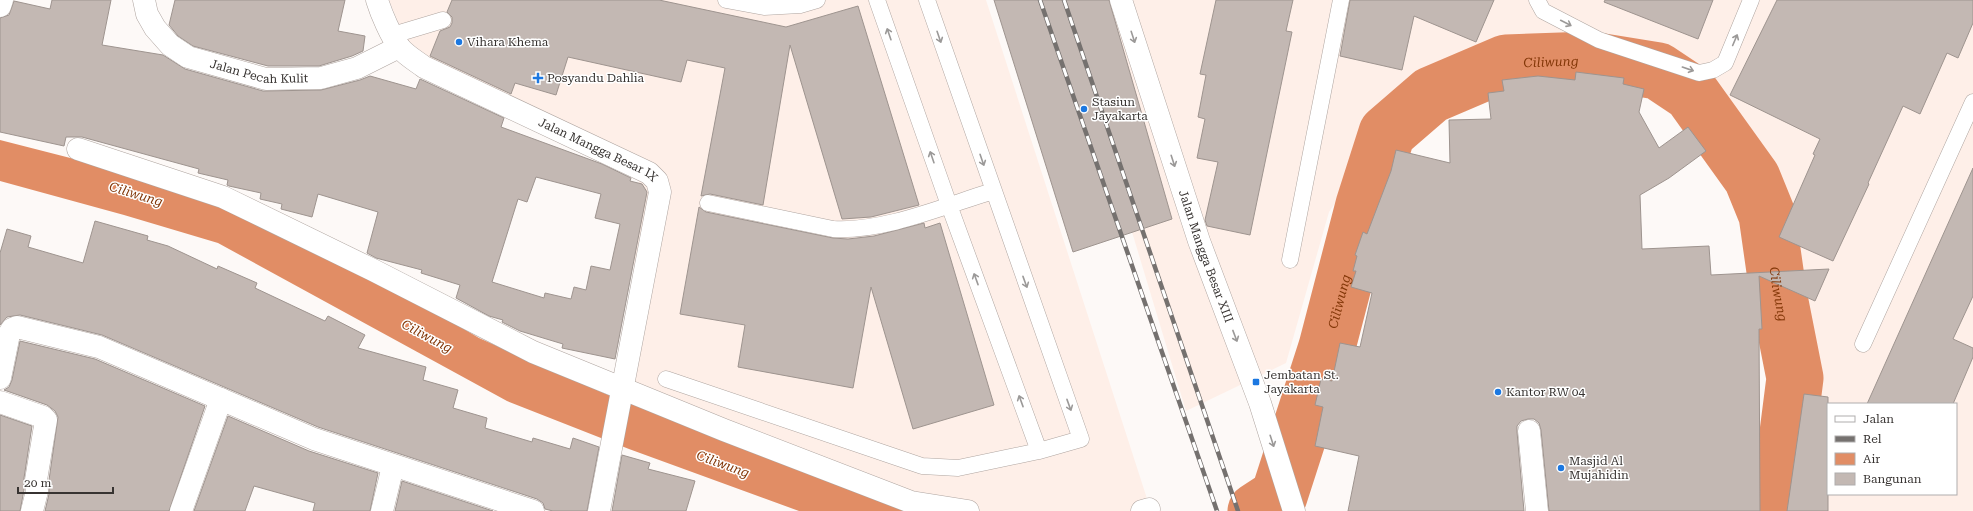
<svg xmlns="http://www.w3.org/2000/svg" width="1973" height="511" font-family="'Roboto Serif',serif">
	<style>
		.built { fill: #feefe8; fill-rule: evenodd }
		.water { fill: #e18d65 }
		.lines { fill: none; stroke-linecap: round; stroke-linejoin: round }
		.river { stroke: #e18d65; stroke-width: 57 }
		.building { fill: #c3b8b3; stroke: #9e948f; fill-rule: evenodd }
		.service-casing { stroke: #afa5a0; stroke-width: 17 }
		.minor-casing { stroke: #afa5a0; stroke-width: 23 }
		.service { stroke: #fff; stroke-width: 16 }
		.minor { stroke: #fff; stroke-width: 22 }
		.rail-casing { stroke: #75716f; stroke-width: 4.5 }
		.rail { stroke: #fff; stroke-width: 3; stroke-dasharray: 9; stroke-linecap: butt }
		.oneway { stroke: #9b9998 }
		.poi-dot { fill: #1c78e1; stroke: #fff; stroke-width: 1.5 }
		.labels { text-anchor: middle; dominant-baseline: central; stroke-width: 3; stroke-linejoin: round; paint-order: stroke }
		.poi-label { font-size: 12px; fill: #373331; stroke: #fff; text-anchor: start }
		.street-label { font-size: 12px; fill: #373331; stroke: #fff }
		.water-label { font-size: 13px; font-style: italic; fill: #833708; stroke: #fff }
	</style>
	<rect width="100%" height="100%" fill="#fdf9f7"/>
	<path class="built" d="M389,0h597l165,511h-228l-297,-101 14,-253 -202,-88 -31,-24z
		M1062,0h911v511h-189l20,-210 -99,-199 -124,-29 -173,24 -79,115 -43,151 -100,48zM1828,404h128v90h-128z"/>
	<path class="water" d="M0,140l211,54 139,67 129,77 134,59 315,114h-129l-170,-62 -122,-48 -289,-158 -94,-28 -124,-34z"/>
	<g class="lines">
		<path class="river" id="s1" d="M1256,511l23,-15 48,-149 37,-142 23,-72 44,-38 75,-32 84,-3 68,11 33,22 61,85 15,37 11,77 17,86 -17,133"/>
	</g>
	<path class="building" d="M52,0h59l-9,45 61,10 22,14 78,22 58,-1 39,-10 10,-4 46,13 4,-10 84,39 -3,9 101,37 29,14 -1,3 12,3 5,8 -32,167 -53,-11 1,-4 -43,-13 -18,-9 1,-2 -14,-4 -33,-18 4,-13 -39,-12 1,-3 -46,-12 -9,-5 11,-41 -60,-18 -6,23 -31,-8 1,-5 -22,-5 1,-6 -32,-7 -2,-1 1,-5 -30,-7 1,-4 -117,-32h-16l-2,9 -64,-14v-114l9,-3 5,-14 36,8zM536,177l65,17 -6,24 25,6 -10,46 -19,-4 -5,24 -12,-3 -3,12 -26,-6 -1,5 -52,-16 26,-83 9,3z
		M175,0h170l-7,31 27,5 -2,15 -11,5 -33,10h-51l-75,-20 -15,-10 -9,-11z
		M452,0h207l127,27 72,-21 61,199 -48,12 -29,2 -52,-174 -27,160 -53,-11 -9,2 24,-128 -38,-8 -6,22 -113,-25 -12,38 -41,-12 -4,11 -81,-38 10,-25 10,-4 2,-4v-6l-5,-5z
		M994,0h115l63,219 -99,33z
		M1216,0h77l-7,31 6,1 -42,203 -43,-9 -2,-6 13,-58 -21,-4 8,-39 -7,-2 8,-42 -6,-1z
		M1350,0h144l-18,42 -62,-26 -12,54 -62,-14z
		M1605,0h108l-15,39 -94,-37z
		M1777,0h196v23l-15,35 -11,-5 -27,61 -17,-8 -35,77 1,1 -36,77 -54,-24 36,-82 -2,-1 7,-15 -90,-44z
		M1576,72l48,6 -1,6 21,5 -5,23 20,36 29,-21 18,24 -37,27 -29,17 2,54 67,-3 2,29 118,-6 -14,32 -56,-25 3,53h-3l1,182h-211l-8,-81 -2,-7 -5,-4h-6l-7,2 -4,5v6l7,79h-176l11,-55 -44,-10 8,-39 -8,-2 6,-26 11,2 8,-38 20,4 12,-54 -21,-6 5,-16h-3l4,-15 -2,-1 8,-23 4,2 24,-63 5,-21 54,13 -1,-43 42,-1 -3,-26 16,-2 -2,-11 36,-4 37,4z
		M1973,168v128l-20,43 20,9v9l-20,47h-86z
		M699,207l7,5 127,26 15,1 26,-3 50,-13 1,5 15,-5 54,182 -81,24 -42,-142 -18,101 -115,-21 7,-42 -65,-11z
		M95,221l53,15 -1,4 21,6 49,23 1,-3 39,17 -2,5 70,33 3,-5 37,19 -7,13 68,19 -3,13 35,10 -5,18 34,10 -2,10 47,14 1,-4 37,11 3,-11 26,9 -12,64h-34l-8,-2 -2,-6 -6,-4 -219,-72 -216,-92 -82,-20 -13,2 -7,8v-72l7,-24 24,7 -3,11 55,16z
		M20,341l75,18 110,47 -36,105h-124l4,-17v-14l9,-63 -3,-6 -8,-6 -43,-15 5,-3 3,-7z
		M1804,394l24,3v114h-41z
		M0,415l32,11 -8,52v12l-4,21h-20z
		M228,416l81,35 69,22 -8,38h-57l2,-8 -61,-17 -9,25h-51z
		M622,455l28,8 -2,6 47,12 -9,30h-74z
		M402,481l91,30h-98z"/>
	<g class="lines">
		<defs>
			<path id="service" d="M726,0l38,7 36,-2 17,-5
				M877,0l72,205 90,246
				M1537,0l6,11 56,29 100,33 14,-3 12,-7 26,-63
				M393,35l50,-15
				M708,203l125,26c51,3 111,-23 160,-38
				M1290,260l51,-260
				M1863,344l110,-242
				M666,379l256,87 36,2 81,-17 42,-12 -154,-439"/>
			<g id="minor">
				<path id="s2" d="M144,0l3,14 8,14 15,17 18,12 78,22 55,-1 36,-10 42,-21"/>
				<path id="s3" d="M377,0c4,13 14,37 23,48 7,8 16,13 24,19l225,106 8,8 3,11 -61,319"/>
				<path id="s4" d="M1121,0l78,241 61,162 34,108"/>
				<path d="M0,6l2,-6"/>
				<path d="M78,149l145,48 150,73 160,82 191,78 187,72 57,9"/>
				<path d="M0,378l9,-44 3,-5 5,-2 82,20 215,92 219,72"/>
				<path d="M0,402l43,15 3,3 -10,60 1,11 -5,20"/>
				<path d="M1529,431l8,80"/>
				<path d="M181,511l40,-112"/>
				<path d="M382,511l11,-45"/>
				<path d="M1142,511l7,-2"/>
			</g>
		</defs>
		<use href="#service" class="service-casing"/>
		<use href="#minor" class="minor-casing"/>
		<use href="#service" class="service"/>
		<use href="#minor" class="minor"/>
		<defs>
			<path id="rail" d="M1040,0l177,511
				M1064,0l174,511"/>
		</defs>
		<use href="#rail" class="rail-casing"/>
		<use href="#rail" class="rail"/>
	</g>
	<defs><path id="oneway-shaft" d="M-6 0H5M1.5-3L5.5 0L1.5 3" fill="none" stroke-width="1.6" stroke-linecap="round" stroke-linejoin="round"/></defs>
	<g class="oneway">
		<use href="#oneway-shaft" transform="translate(1566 23) rotate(27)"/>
		<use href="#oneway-shaft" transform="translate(889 34) rotate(-109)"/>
		<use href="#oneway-shaft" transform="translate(939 37) rotate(71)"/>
		<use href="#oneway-shaft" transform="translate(1133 37) rotate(72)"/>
		<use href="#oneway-shaft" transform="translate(1735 40) rotate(-67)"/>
		<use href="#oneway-shaft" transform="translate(1688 69) rotate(19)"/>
		<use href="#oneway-shaft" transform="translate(932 157) rotate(-109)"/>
		<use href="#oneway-shaft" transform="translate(982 160) rotate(71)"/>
		<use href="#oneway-shaft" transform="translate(1173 161) rotate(72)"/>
		<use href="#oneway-shaft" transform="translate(976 279) rotate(-110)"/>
		<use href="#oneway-shaft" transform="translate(1025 282) rotate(70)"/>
		<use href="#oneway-shaft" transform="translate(1235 336) rotate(69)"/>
		<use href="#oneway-shaft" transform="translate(1021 401) rotate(-110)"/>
		<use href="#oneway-shaft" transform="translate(1069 405) rotate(70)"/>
		<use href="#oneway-shaft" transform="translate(1272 441) rotate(72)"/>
	</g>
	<g class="poi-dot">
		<circle cx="459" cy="42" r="4"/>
		<path d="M536 72h4v4h4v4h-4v4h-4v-4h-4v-4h4z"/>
		<circle cx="1084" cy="109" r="4"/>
		<rect x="1252" y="378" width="8" height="8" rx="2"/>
		<circle cx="1498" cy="392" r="4"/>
		<circle cx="1561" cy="468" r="4"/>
	</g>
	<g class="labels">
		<g class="poi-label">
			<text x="467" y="42">Vihara Khema</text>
			<text x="547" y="78">Posyandu Dahlia</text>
			<text x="1092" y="102">Stasiun<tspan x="1092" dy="14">Jayakarta</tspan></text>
			<text x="1264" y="375">Jembatan St.<tspan x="1264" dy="14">Jayakarta</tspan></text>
			<text x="1506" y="392">Kantor RW 04</text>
			<text x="1569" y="461">Masjid Al<tspan x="1569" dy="14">Mujahidin</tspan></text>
		</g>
		<g class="street-label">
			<text stroke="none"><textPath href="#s2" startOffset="148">Jalan Pecah Kulit</textPath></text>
			<text stroke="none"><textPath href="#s3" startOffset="277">Jalan Mangga Besar IX</textPath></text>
			<text stroke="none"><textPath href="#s4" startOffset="270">Jalan Mangga Besar XIII</textPath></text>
		</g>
		<g class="water-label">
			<text stroke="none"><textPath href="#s1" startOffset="591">Ciliwung</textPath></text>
			<text transform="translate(136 194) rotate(17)">Ciliwung</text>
			<text stroke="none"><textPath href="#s1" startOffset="963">Ciliwung</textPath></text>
			<text stroke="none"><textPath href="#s1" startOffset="231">Ciliwung</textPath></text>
			<text transform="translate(427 336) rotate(28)">Ciliwung</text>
			<text transform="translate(723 464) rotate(20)">Ciliwung</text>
		</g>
	</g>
	<rect x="1827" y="403" width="130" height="92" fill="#ffffff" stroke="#afadad"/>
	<rect x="1835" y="416" width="20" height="6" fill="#ffffff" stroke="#afadad"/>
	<text x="1863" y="423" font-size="12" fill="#373331">Jalan</text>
	<rect x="1835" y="436" width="20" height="6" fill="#75716f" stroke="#afadad"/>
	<text x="1863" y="443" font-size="12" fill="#373331">Rel</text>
	<rect x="1835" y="453" width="20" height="12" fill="#e18d65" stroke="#afadad"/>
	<text x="1863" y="463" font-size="12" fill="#373331">Air</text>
	<rect x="1835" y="473" width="20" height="12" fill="#c3b8b3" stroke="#afadad"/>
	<text x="1863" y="483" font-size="12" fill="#373331">Bangunan</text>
	<path d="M18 487v6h95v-6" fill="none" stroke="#373331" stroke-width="2"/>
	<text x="24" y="487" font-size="12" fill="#373331" stroke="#ffffff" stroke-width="3" paint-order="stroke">20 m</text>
</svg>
